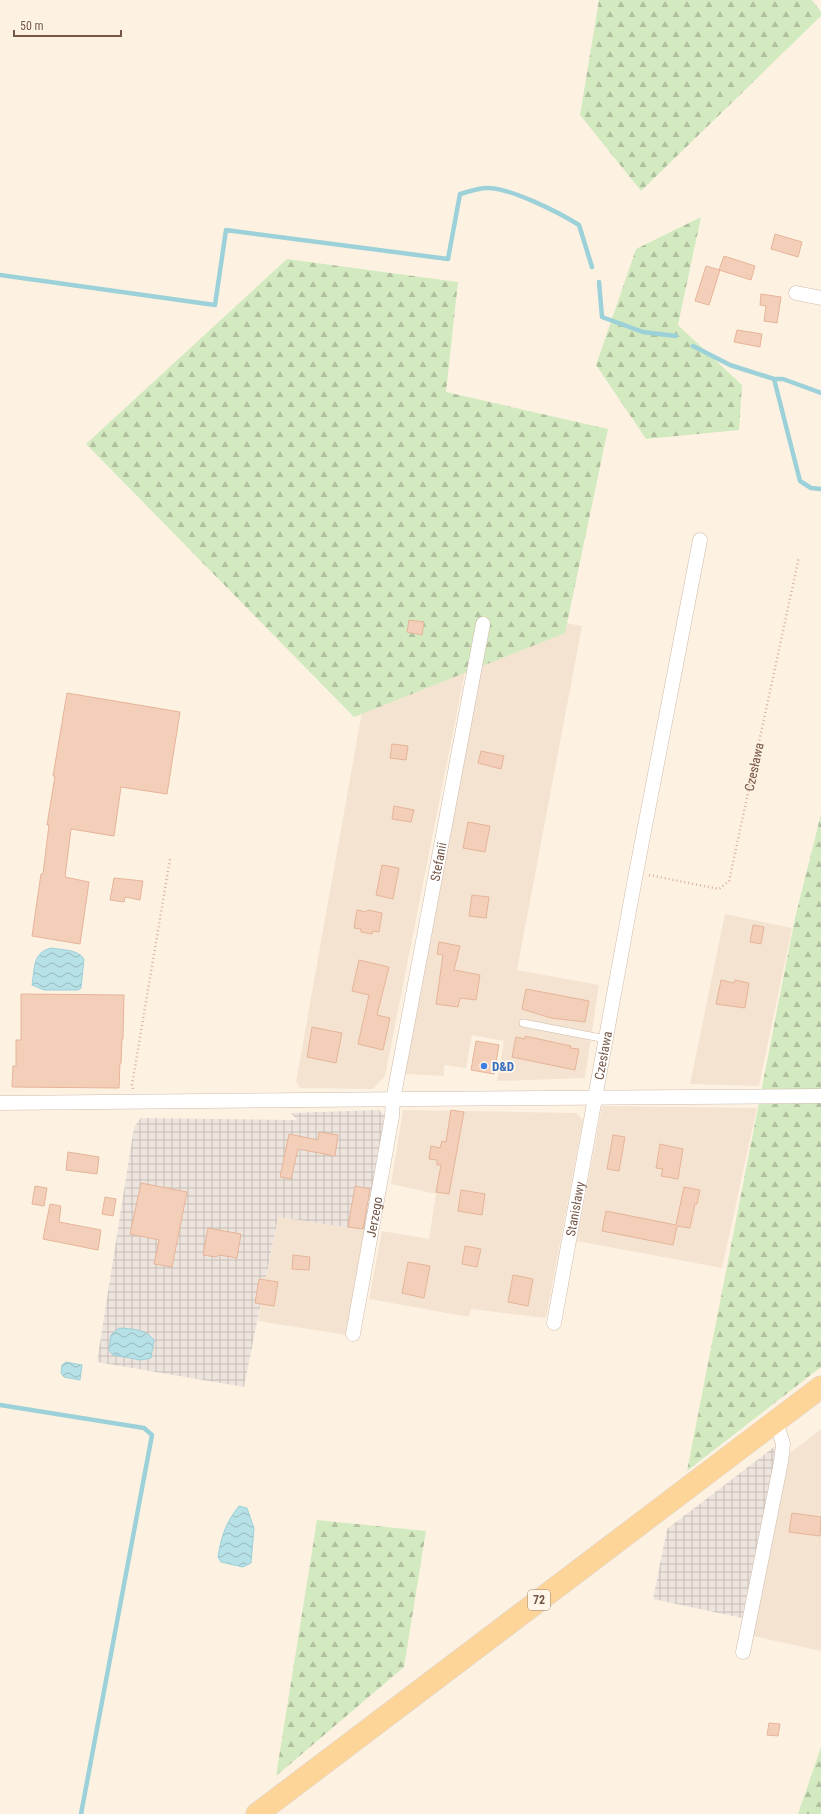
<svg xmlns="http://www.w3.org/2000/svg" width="821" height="1814" font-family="'Roboto Condensed',sans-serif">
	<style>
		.residential { fill: #f4e3d0 }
		.industrial { fill: url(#industrial-grid) }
		.forest { fill: url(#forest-firs) }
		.water { fill: url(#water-waves); stroke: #9cd1d9 }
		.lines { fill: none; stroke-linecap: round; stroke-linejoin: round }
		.stream { stroke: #9cd1d9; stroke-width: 4.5 }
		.building { fill: #f3cfb9; stroke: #e6b499 }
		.lane-casing { stroke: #d0bbac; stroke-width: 8 }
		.street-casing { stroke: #d0bbac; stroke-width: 15 }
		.primary-casing { stroke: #dbd3cf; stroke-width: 23 }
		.path { stroke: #d7b29d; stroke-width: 2.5; stroke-dasharray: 1 3; stroke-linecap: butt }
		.lane { stroke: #fff; stroke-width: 7 }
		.street { stroke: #fff; stroke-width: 14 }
		.primary { stroke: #fdd599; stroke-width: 22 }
		.shop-dot { fill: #3f7fe0; stroke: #fff6e9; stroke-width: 1.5 }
		.labels { text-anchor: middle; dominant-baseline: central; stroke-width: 4; stroke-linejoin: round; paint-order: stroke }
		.shield { fill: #fff6e9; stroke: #9e8778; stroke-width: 1 }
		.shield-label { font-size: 12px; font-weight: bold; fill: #755748 }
		.street-label { font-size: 13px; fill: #755748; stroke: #fff6e9 }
		.shop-label { font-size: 13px; font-weight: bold; fill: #366cbe; stroke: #fff6e9; text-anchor: start }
	</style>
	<defs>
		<pattern id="industrial-grid" width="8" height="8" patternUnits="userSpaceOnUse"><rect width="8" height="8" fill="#ece4dd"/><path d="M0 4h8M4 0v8" fill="none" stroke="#c4bcb5"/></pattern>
		<pattern id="forest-firs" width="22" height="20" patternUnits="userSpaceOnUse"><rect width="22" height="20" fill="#d3eac1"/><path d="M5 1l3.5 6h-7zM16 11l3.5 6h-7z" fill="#b0c09f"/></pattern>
		<pattern id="water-waves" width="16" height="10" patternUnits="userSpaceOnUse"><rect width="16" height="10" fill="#b6e1e6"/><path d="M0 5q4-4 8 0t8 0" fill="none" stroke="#99b9bc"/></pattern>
	</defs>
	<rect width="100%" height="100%" fill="#fdf2e2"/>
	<path class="residential" d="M384,588l94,18 -93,470 -12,13 -73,-1 -4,-6z
		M491,609l91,17 -65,344 82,15 -14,93 -88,3 7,-40 -32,-6 -6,33 -22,-3v11l-39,-2z
		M725,914l67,14 -33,158 -69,-2z
		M602,1106l155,2 -35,160 -145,-27z
		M403,1110l173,3 7,7 -37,198 -75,-9 -2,8 -100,-18 13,-68 47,8 7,-45 -45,-10z
		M278,1217l87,13 -19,105 -88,-14z
		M821,1429v222l-68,-15 37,-183z"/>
	<path class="industrial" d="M379,1110l6,6 -20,114 -87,-13 -34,170 -147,-25 37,-235 7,-9 156,2 -6,-7z
		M778,1444l-36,174 -89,-19 14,-70z"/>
	<path class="forest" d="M599,0h213l9,12v4l-180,175 -61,-76z
		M701,217l-23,108 64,60 -3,45 -93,9 -50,-74 40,-116z
		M287,259l171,23 -12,110 162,37 -43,204 -211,84 -268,-273z
		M821,814v553l-134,104 108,-553z
		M317,1520l109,11 -22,136 -128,109z
		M821,1747v67h-23z"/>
	<path class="water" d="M51,948c10,2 27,1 33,11l-3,29 -3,2h-34l-12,-5c3,-17 0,-32 19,-37z
		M119,1328c14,1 26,1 35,12l-3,18 -10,2 -28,-5 -4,-5 2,-15z
		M66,1362l16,3 -2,15 -16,-3 -3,-4 1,-8z
		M239,1506l8,2 7,20 -3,35 -8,4 -22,-5 -3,-5c3,-20 8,-35 21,-51z"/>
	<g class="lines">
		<path class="stream" d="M0,275l215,30 11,-75 222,29 12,-65c8,-2 18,-6 27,-6 24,0 71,24 92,37l13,42
			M599,282l3,35 41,15 33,4
			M693,346l37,19 44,14 26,102 11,7 10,1
			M774,379h9l38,14
			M0,1405l144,23 8,7 -71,379"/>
	</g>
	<path class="building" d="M775,234l27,8 -4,15 -27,-8z
		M724,256l31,10 -4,14 -32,-10z
		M706,266l14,4 -11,35 -14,-4z
		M761,294l20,3 -4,26 -13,-2 2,-15 -6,-1z
		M737,330l25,4 -2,13 -26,-5z
		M409,620l15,2 -2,13 -15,-3z
		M67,693l113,19 -13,82 -46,-7 -7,49 -43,-7 -6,48 24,5 -9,62 -48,-8 9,-62h2l6,-49h-2l8,-49h-2z
		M392,744l16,2 -2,14 -16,-2z
		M481,751l23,5 -3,13 -23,-6z
		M394,806l20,4 -3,12 -19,-3z
		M468,822l22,4 -5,26 -22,-4z
		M382,865l17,3 -6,31 -17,-4z
		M114,878l29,3 -3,19 -15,-3 -1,5 -14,-2z
		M472,895l17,2 -3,21 -17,-2z
		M357,910l9,2 2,-2 14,3 -3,19 -6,-1 -1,3 -11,-2v-3l-7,-1z
		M753,925l11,2 -3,17 -11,-2z
		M439,942l21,4 -6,24 26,5 -4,25 -16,-2 -2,9 -22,-3 7,-49 -6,-1z
		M359,960l30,7 -12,48 13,3 -7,32 -25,-6 11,-49 -17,-4z
		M721,980l13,3 1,-3 14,3 -4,25 -29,-4z
		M526,989l63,12 -4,21 -34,-4 -29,-9z
		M21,994l103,1 -1,44h-1l-1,24h-1l-1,25 -107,-1 1,-21h3v-26h5z
		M312,1027l30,6 -6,30 -29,-6z
		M525,1036l46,10 -1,2 9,1 -4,21 -63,-13 4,-20 9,2z
		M476,1041l23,4 -5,29 -23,-4z
		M451,1110l13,2 -15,82 -13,-2 5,-27h-4v-5l-8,-1 2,-13 9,2 2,-7 4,1z
		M319,1132l19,3 -3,21 -37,-7 -7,30 -11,-2 9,-43 29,6z
		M613,1135l12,2 -6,34 -12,-2z
		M660,1144l23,5 -5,30 -17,-3 2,-7 -7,-1z
		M68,1152l31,5 -2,17 -31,-4z
		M141,1183l46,9 -15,75 -18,-3 5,-24 -29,-6z
		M35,1186l12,2 -3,18 -12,-2z
		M355,1186l15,3 -7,40 -15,-2z
		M684,1187l16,3 -3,14h-2l-5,24 -13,-2 -4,19 -71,-14 4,-20 70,14z
		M461,1190l24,4 -3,21 -24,-4z
		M105,1197l11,2 -3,17 -11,-2z
		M50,1204l11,2 -2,16 42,8 -3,20 -55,-11z
		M208,1228l33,6 -4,24 -18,-3 -3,2 -13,-2z
		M465,1246l16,3 -4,18 -15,-3z
		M293,1255l17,2 -1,13 -17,-1z
		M408,1262l22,4 -6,32 -22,-5z
		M513,1275l20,4 -5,27 -20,-4z
		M259,1279l19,3 -4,24 -19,-3z
		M792,1513l29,4 -1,19 -31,-4z
		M769,1723l11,1 -2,12 -11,-1z"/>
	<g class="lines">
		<defs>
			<path id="lane" d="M523,1023l83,16"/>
			<g id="street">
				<path d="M796,293l25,5"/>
				<path d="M0,1103c274,-1 547,-7 821,-7"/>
				<path id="s2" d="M554,1323l82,-450 64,-333"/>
				<path id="s3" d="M353,1334l39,-218 1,-16 90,-476"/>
				<path d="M743,1652l38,-190 2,-18 -7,-23"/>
			</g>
			<path id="primary" d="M257,1814l564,-427"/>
		</defs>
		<use href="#lane" class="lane-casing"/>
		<use href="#street" class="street-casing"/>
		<use href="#primary" class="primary-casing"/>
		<g class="path">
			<path id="s1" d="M649,875l70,14 10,-8 70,-324"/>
			<path d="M133,1089l-1,-4 38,-226"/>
		</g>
		<use href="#lane" class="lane"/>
		<use href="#street" class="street"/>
		<use href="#primary" class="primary"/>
	</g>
	<circle class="shop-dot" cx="484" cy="1066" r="4"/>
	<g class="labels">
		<rect class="shield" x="528" y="1590" width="22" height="20" rx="3"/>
		<g class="shield-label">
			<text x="539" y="1600">72</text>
		</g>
		<g class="street-label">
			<text stroke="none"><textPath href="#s1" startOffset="201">Czesława</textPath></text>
			<text stroke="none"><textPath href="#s3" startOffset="480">Stefanii</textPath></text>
			<text stroke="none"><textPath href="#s2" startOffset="272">Czesława</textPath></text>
			<text stroke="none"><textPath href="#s2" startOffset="116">Stanisławy</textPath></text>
			<text stroke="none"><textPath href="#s3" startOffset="119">Jerzego</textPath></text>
		</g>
		<g class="shop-label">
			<text x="492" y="1066">D&amp;D</text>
		</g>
	</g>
	<path d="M14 30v6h107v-6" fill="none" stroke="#755748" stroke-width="2"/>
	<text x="20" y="30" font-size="12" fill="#755748" stroke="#fff6e9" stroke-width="3" paint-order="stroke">50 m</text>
</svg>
